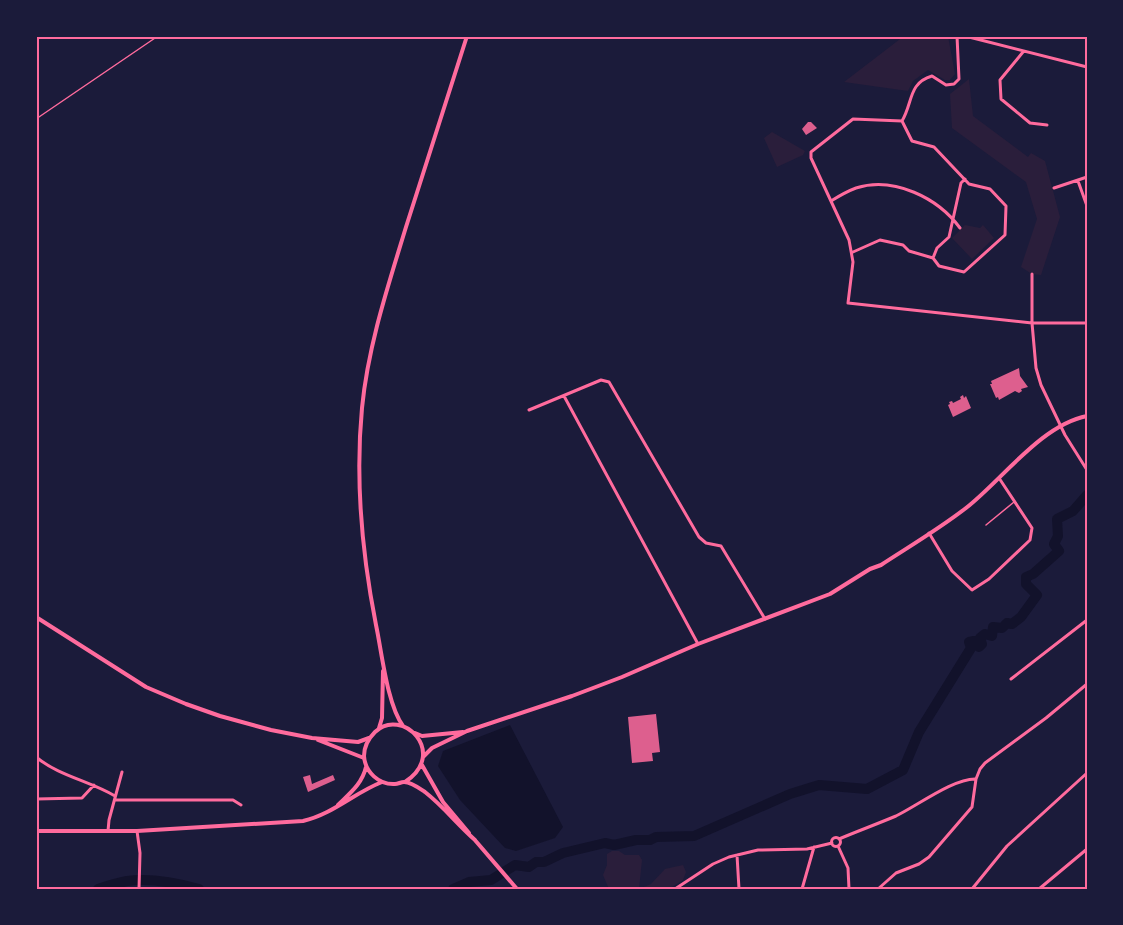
<svg xmlns="http://www.w3.org/2000/svg" width="1123" height="925" font-family="Raleway,sans-serif">
	<style>
		.green { fill: #2a1e3b }
		.water { fill: #12122b }
		.lines { fill: none; stroke-linecap: round; stroke-linejoin: round }
		.river { stroke: #12122b; stroke-width: 10 }
		.building { fill: #dd5f8e }
		.path { stroke: #ff6b9d; stroke-width: 1.5 }
		.service { stroke: #ff6b9d; stroke-width: 1.5 }
		.minor { stroke: #ff6b9d; stroke-width: 3 }
		.tertiary { stroke: #ff6b9d; stroke-width: 4 }
		.secondary { stroke: #ff6b9d; stroke-width: 4 }
		.neatline { fill: none; stroke: #ff6b9d; stroke-width: 2 }
	</style>
	<rect width="100%" height="100%" fill="#1b1b3a"/>
	<path class="green" d="M904,36h44l7,38 -5,6h-5l-17,-10 -15,11 -5,10 -64,-9z
		M969,79l4,37 55,41 3,-4 14,8 15,56 -19,58 -9,-1 -11,-7 16,-48 -11,-37 -74,-54 -2,-34z
		M772,132l33,19 -2,4 -26,12 -13,-29z
		M965,225l15,3 3,-3 11,13 -22,21 -20,-21z
		M612,851h7l6,4h14l3,5 -3,29 12,-5 14,-15 18,-4 3,7 -3,8 -14,9h-60l-6,-14 4,-10v-11z"/>
	<path class="water" d="M510,725l53,102 -8,11 -39,13 -11,-3 -45,-48 -22,-34 5,-15z"/>
	<g class="lines">
		<path class="river" d="M98,889c9,-3 19,-6 29,-8 23,-3 50,2 72,8
			M453,889l16,-7 22,-2 24,-15 14,2 7,-5h8l19,-9 42,-10 9,2 22,-5h14l6,-3 38,-1 96,-42 29,-9 48,4 36,-19 16,-38 52,-84 -2,-6 5,-1 5,6 3,-3 -2,-6 5,-4 7,2 1,-9 9,1 5,-5 5,1 9,-7 16,-22 -11,-11v-7l7,-3 26,-23 -5,-7 4,-8 -1,-17 16,-8 14,-16"/>
	</g>
	<path class="building" d="M808,122h3l6,6 -11,7 -4,-6z
		M1019,368l1,8 8,11 -7,2 1,2 -3,2 -4,-2 -16,9 -1,-3 -2,1 -6,-14h2l-1,-3z
		M963,395l1,3 2,-2 5,12 -18,9 -5,-12 2,-1 -1,-2 3,-1 1,2 8,-4 -1,-2z
		M656,714l4,38 -8,1 1,8 -21,2 -4,-46z
		M310,775l2,9 21,-9 2,5 -27,12 -5,-15z"/>
	<g class="lines">
		<path class="path" d="M36,119l122,-83"/>
		<path class="service" d="M986,525l28,-23"/>
		<path class="minor" d="M957,36l2,43 -5,5 -8,1 -14,-9c-24,7 -19,27 -30,45l-49,-2 -42,33v6l38,82 4,22 -5,41 184,20h55
			M965,36l122,31
			M1023,52l-23,28 1,19 29,24 17,2
			M1078,181l9,25
			M1054,188l33,-11
			M831,201c8,-5 17,-10 25,-13 38,-12 82,10 104,40
			M853,252l27,-12 23,5 6,6 24,7 6,8 25,6 41,-37 1,-29 -16,-17 -21,-5 -35,-37 -22,-6 -10,-20
			M933,258l4,-10 12,-11 12,-54 4,-4
			M1032,274v49l4,45 5,17 24,50 22,35
			M564,396l134,248
			M529,410l72,-30 8,2 90,155 7,6 15,3 44,73
			M929,533l23,38 20,19 17,-11 41,-39 2,-12 -33,-50
			M1011,679l76,-59
			M36,757c23,19 54,24 79,39
			M36,799l46,-1 12,-13
			M115,800h118l8,5
			M108,831l1,-11 13,-48
			M137,831l3,22 -1,36
			M831.5 842a4.5 4.5 0 1 1 9 0a4.5 4.5 0 1 1-9 0Z
			M839,839c19,-8 38,-15 57,-23 21,-10 58,-38 80,-37l4,-10 5,-6 61,-45 41,-34
			M838,846l10,22 1,21
			M737,855l2,34
			M675,889l38,-25 16,-7 29,-7 49,-1 25,-6
			M802,889l12,-42
			M878,889l18,-16 23,-9 10,-7 43,-50 4,-28
			M972,889l35,-43 80,-73
			M1039,889l48,-40"/>
		<path class="tertiary" d="M36,617l110,70 40,17 34,12 51,14 41,8 46,4 11,-4
			M318,740l46,18"/>
		<path class="secondary" d="M403,726c-16,-22 -21,-73 -27,-101 -14,-71 -21,-144 -14,-217 6,-62 26,-122 44,-181 20,-64 41,-127 61,-191
			M379,728l3,-10 1,-47
			M415,733l7,3 41,-4
			M423,757l9,-9 35,-17 105,-35 50,-19 76,-33 132,-50 40,-25 11,-4c29,-19 58,-36 85,-57 36,-28 75,-83 121,-92
			M422,765l21,37 26,31
			M405,782c44,-29 -3,-76 -30,-50 -7,7 -11,14 -11,24 1,16 15,29 31,28 3,0 6,-2 9,-2 7,0 15,6 21,10 18,14 33,33 50,48
			M338,805c12,-12 24,-21 28,-38
			M36,831h101l166,-10c30,-7 51,-28 79,-39
			M474,839l43,50"/>
	</g>
	<rect width="1123" height="925" fill="none" stroke="#1b1b3a" stroke-width="75"/>
	<rect x="38" y="38" width="1048" height="850" class="neatline"/>
</svg>
